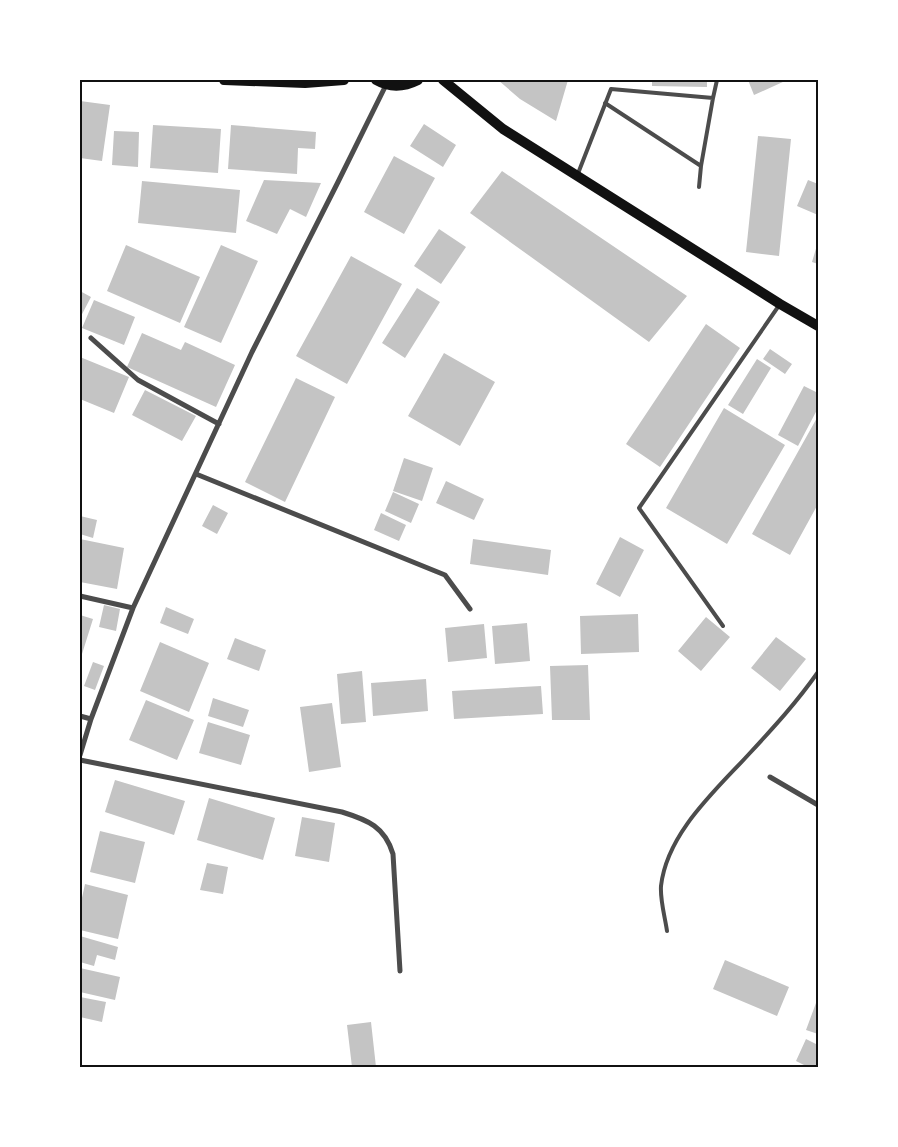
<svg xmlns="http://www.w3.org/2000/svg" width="898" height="1147" font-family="'Crimson Pro',serif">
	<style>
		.building { fill: #c4c4c4 }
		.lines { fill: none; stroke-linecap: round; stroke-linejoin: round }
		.service { stroke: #4c4c4c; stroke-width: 4 }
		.minor { stroke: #4c4c4c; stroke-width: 5 }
		.secondary { stroke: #111; stroke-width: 10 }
		.neatline { fill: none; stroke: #111; stroke-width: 2 }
	</style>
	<rect width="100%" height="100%" fill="#fff"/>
	<path class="building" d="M498,80h70l-12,41 -36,-22z
		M652,80h55v7l-55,-1z
		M748,80h36l1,1 -31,14z
		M80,101l30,4 -8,56 -22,-3z
		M424,124l32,21 -13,22 -33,-21z
		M153,125l68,4 -3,44 -68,-5z
		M231,125l85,7 -1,17 -17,-1 -1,26 -69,-5z
		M114,131l25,1 -1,35 -26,-2z
		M758,136l33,3 -12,117 -33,-4z
		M394,156l41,22 -31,56 -40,-22z
		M502,171l185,125 -38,46 -179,-129z
		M264,180l57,3 -15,34 -16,-8 -13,25 -31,-13z
		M808,180l10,4v31l-21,-9z
		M142,181l98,9 -4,43 -98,-10z
		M439,229l27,18 -25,37 -27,-18z
		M818,242v22l-6,-2z
		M126,245l74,32 -20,46 -73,-32z
		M221,245l37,16 -37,82 -37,-16z
		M351,256l51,28 -55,100 -51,-28z
		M417,288l23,14 -35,56 -23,-15z
		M80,291l11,6 -11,21z
		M94,300l41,17 -11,28 -42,-17z
		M706,324l34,24 -80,119 -34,-23z
		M142,333l39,17 4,-8 50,23 -19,42 -89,-40z
		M770,349l22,15 -7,10 -22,-15z
		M444,353l51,29 -35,64 -52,-30z
		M80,357l49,20 -15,36 -34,-14z
		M757,359l14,9 -28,46 -15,-9z
		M296,378l39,19 -50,105 -40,-20z
		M804,386l14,7v15l-20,38 -20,-11z
		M145,390l51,26 -14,25 -50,-26z
		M724,408l61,37 -58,99 -61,-36z
		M818,416v88l-28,51 -38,-21z
		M404,458l29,10 -11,33 -29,-10z
		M446,481l38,18 -10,21 -38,-17z
		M393,492l26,12 -8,19 -26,-12z
		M213,505l15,8 -11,21 -15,-8z
		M381,513l25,12 -7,16 -25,-11z
		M80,516l17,4 -4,18 -13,-4z
		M620,537l24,13 -24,47 -24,-13z
		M80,539l44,9 -7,41 -37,-7z
		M473,539l78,11 -3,25 -78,-11z
		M104,605l16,4 -4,22 -17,-4z
		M166,607l28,12 -6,15 -28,-11z
		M638,614l1,38 -58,2 -1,-38z
		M80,615l13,4 -11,35 -2,-1z
		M706,617l24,20 -29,34 -23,-20z
		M527,623l3,38 -35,3 -3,-38z
		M484,624l3,34 -39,4 -3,-34z
		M776,637l30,22 -26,32 -29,-23z
		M235,638l31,12 -7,21 -32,-12z
		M160,642l49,21 -20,49 -49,-21z
		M93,662l11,4 -9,24 -11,-4z
		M588,665l2,55h-38l-2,-54z
		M362,671l4,51 -25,2 -4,-50z
		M426,679l2,32 -55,5 -2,-33z
		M541,686l2,28 -89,5 -2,-28z
		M213,698l36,12 -6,17 -35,-11z
		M146,700l48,20 -17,40 -48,-20z
		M332,703l9,64 -32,5 -9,-65z
		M208,722l42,13 -9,30 -42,-12z
		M115,780l70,21 -11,34 -69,-23z
		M209,798l66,20 -12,42 -66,-20z
		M302,817l33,6 -6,39 -34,-6z
		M100,831l45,11 -10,41 -45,-11z
		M207,863l21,4 -5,27 -23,-4z
		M85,884l43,11 -10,44 -38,-9v-23z
		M80,936l38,11 -3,13 -18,-5 -3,11 -14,-4z
		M725,960l64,27 -12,29 -64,-27z
		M80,968l40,9 -5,23 -35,-8z
		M80,997l26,5 -4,20 -22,-5z
		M816,1003h2v31l-12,-4z
		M371,1022l5,45h-24l-5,-42z
		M806,1039l12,6v22h-10l-12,-6z"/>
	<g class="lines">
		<path class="service" d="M713,98l4,-18
			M605,103l96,63
			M577,176l34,-87 102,9 -12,68 -2,21
			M723,626l-84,-118 141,-204
			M667,931c-2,-14 -7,-31 -6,-45 6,-53 55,-96 88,-132 25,-27 48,-52 69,-82"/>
		<path class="minor" d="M91,338l47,42 81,44
			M196,474l249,101 25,34
			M80,596l53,12
			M80,716l11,3
			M80,755l11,-36 42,-111 119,-256 86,-170 48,-97
			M80,760l262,52c26,8 43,15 51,42l7,117
			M770,777l48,28"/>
		<path class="secondary" d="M224,80l81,3 39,-3
			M376,80c14,8 28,7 42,0
			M443,80l60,49 277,175 38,22"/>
	</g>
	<rect width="898" height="1147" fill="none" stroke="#ffffff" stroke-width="162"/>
	<rect x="81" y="81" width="736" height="985" class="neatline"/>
</svg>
